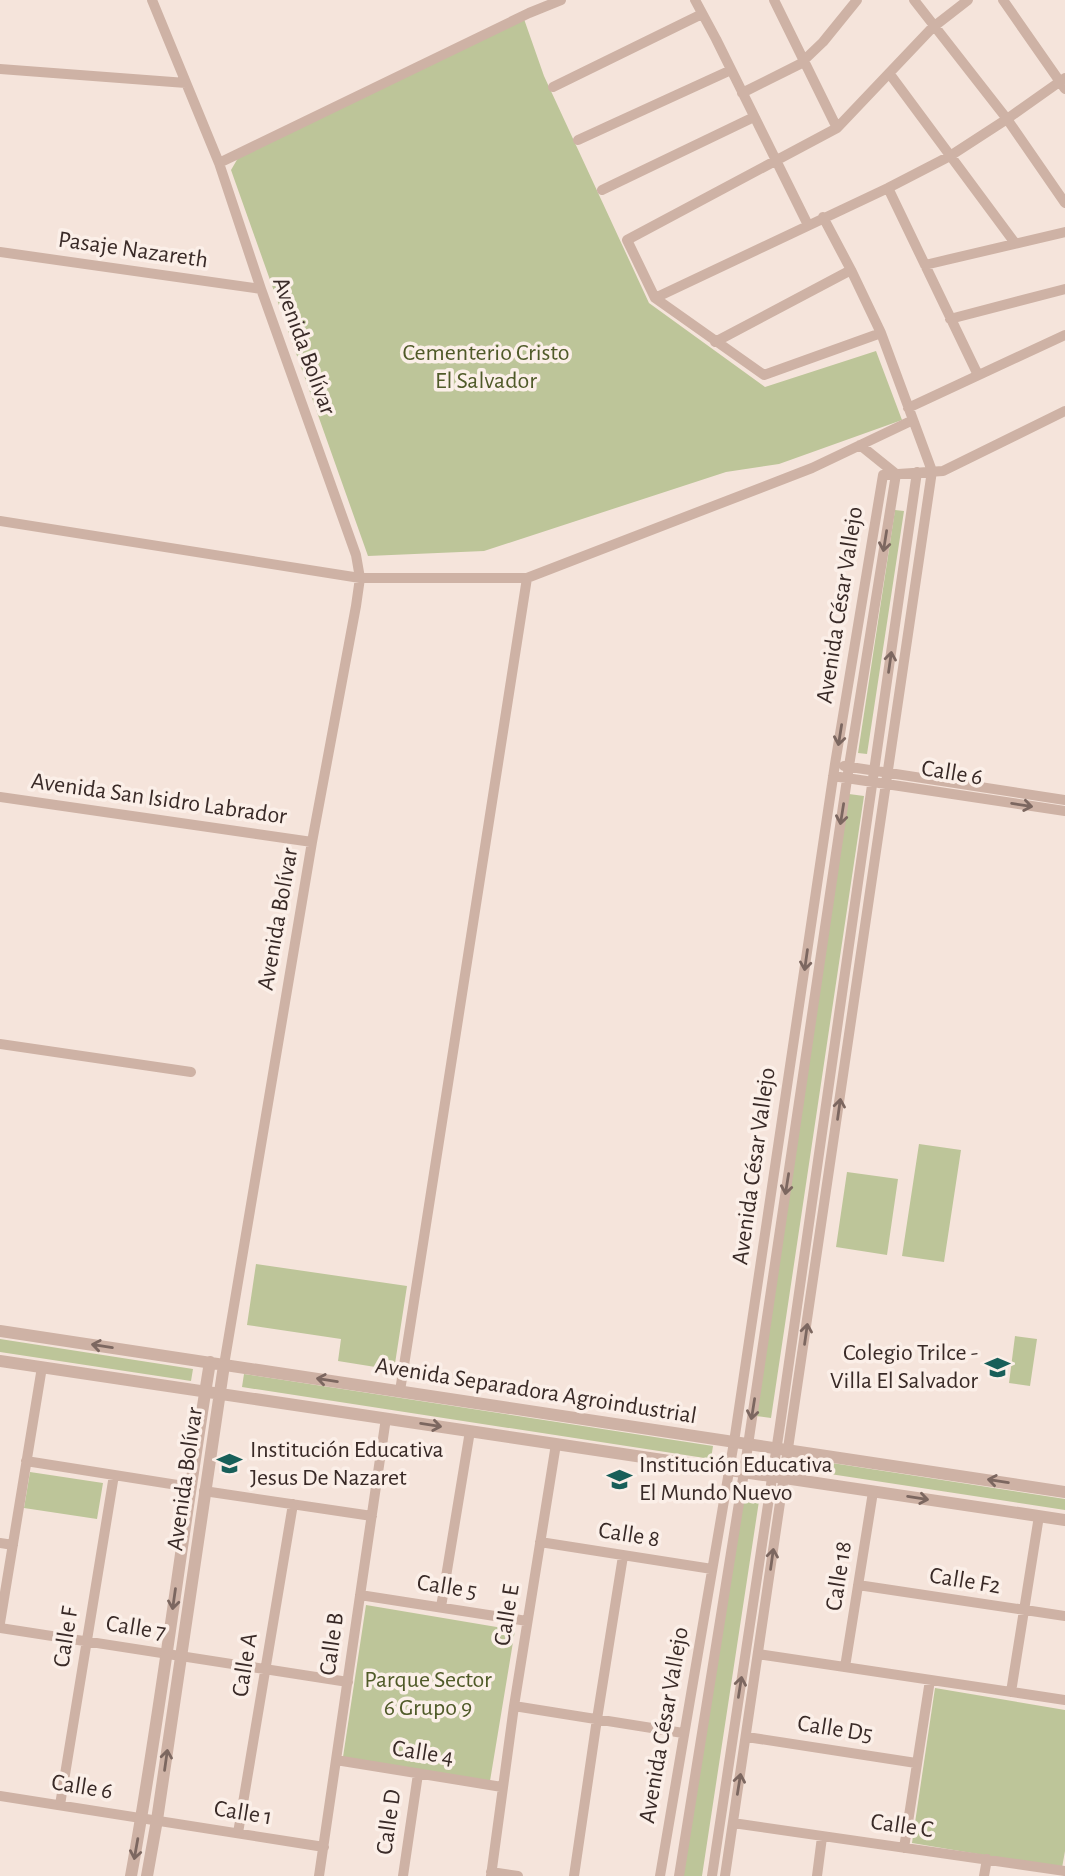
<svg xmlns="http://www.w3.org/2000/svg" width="1065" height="1876" font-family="'Alegreya Sans',sans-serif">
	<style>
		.green { fill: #bdc599 }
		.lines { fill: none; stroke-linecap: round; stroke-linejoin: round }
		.minor { stroke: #ceb2a5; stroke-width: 10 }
		.tertiary { stroke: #ceb2a5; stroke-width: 12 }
		.oneway { stroke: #7c6760 }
		.labels { text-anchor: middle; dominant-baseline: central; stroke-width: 7; stroke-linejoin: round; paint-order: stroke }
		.street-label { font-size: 24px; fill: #392a27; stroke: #fbefe8 }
		.park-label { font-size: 24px; fill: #4f5a28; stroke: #fbefe8 }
		.poi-label { font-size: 24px; fill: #392a27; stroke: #fbefe8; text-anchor: start }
	</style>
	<rect width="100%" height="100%" fill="#f5e4db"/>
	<path class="green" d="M524,19l20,57 105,227 116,84 111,-36 26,69 -123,44 -53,8 -242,79 -116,5 -137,-386 7,-12z
		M895,510l9,1 -37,243 -9,-1z
		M849,794l15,2 -93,622 -15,-2z
		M919,1144l42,6 -17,112 -42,-6z
		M847,1172l51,7 -11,76 -51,-8z
		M256,1264l151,22 -13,84 -56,-9 3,-22 -94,-14z
		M1015,1336l22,3 -7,47 -21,-3z
		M0,1339l193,30 -2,12 -191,-29z
		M244,1374l469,72 -2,13 -469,-72z
		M819,1461l246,38v11l-248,-38z
		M30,1472l73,11 -6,36 -73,-11z
		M739,1498l20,3 -57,375h-21z
		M366,1605l149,25 -25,151 -147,-24z
		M935,1688l130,22v141l-3,17 -150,-25z"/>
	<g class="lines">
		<path class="minor" d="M152,0l67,163 42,126 95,266 4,23 -4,28 -44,236 -88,523
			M695,0l21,39 92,186
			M774,0l63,128
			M914,0l93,119 58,84
			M1003,0l62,89
			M0,69l186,14
			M889,73l126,170
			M553,87l149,-73
			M742,93l58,-29 23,-22 34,-42
			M578,140l153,-70
			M219,163l310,-150 32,-13
			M888,188l90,187
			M602,190l152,-73
			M0,252l261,37
			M925,265l140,-33
			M655,298l233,-110 62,-32 57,-37 58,-41
			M950,319l115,-30
			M881,333l-117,42 -109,-77 -28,-58 210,-112 95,-100 36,-28
			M715,342l136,-72
			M908,408l157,-73
			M0,521l360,57h167l285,-110 101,-48
			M844,766l221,34
			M833,776l232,35
			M0,797l312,45
			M0,1044l191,28
			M400,1391l127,-813
			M26,1461l164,26
			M204,1491l168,25
			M540,1542l172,27
			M0,1543l13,2
			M858,1585l207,31
			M360,1595l167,26
			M441,1607l29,-176
			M0,1623l42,-256
			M0,1628l348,54
			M758,1654l307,46
			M845,1667l28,-175
			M1011,1692l28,-176
			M514,1706l169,27
			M747,1737l169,26
			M336,1760l166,27
			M0,1796l324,51
			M60,1805l54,-330
			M733,1823l332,48
			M238,1833l55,-329
			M904,1848l26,-168
			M491,1872l27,4
			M319,1876l67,-458
			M403,1876l15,-102
			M491,1876l23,-170 42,-262
			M574,1876l23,-157 26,-163
			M660,1876l74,-434 101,-678 48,-289 60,-4 122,-60
			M679,1876l65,-404 105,-706 47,-292 -36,-29
			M712,1876l68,-451 137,-953
			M725,1876l207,-1405 -51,-138 -30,-63 -28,-53
			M817,1876l5,-39
			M984,1876l3,-17"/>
		<path class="tertiary" d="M0,1331l1065,161
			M0,1361l1065,159
			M131,1876c31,-170 51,-343 79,-514
			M147,1876l10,-56 67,-455"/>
	</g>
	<defs><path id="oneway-shaft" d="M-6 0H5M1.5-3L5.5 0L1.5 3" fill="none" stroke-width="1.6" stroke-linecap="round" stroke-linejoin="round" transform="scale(1.75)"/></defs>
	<g class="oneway">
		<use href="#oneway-shaft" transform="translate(885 541) rotate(99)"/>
		<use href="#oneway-shaft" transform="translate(890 662) rotate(-82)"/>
		<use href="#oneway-shaft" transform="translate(840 735) rotate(99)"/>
		<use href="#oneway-shaft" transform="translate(1022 805) rotate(9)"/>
		<use href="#oneway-shaft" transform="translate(842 814) rotate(99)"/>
		<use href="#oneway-shaft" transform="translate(806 960) rotate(98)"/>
		<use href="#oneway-shaft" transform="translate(839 1109) rotate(-82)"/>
		<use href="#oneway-shaft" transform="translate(787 1184) rotate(99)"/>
		<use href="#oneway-shaft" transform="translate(806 1334) rotate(-82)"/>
		<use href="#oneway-shaft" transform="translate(102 1346) rotate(-171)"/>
		<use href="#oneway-shaft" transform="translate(327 1380) rotate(-171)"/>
		<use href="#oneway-shaft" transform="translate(753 1409) rotate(99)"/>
		<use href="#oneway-shaft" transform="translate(431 1425) rotate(9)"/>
		<use href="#oneway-shaft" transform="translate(998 1481) rotate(-171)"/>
		<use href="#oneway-shaft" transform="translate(918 1498) rotate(9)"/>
		<use href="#oneway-shaft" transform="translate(772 1559) rotate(-82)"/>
		<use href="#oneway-shaft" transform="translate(174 1599) rotate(98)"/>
		<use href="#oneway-shaft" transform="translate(740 1687) rotate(-81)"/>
		<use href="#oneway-shaft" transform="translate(166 1760) rotate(-82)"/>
		<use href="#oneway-shaft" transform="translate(739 1784) rotate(-81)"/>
		<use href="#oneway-shaft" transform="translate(136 1849) rotate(100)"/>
	</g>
	<defs>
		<symbol id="school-bare" viewBox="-9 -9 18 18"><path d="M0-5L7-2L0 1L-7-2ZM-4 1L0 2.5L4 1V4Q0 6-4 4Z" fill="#185f59" stroke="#fbefe8" stroke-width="2.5" paint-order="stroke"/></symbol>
	</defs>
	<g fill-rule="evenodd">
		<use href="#school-bare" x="980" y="1350" width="35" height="35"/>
		<use href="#school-bare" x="212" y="1446" width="35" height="35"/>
		<use href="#school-bare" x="602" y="1462" width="35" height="35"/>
	</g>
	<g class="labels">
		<g class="street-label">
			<text transform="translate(133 250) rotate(8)">Pasaje Nazareth</text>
			<text transform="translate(304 346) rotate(70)">Avenida Bolívar</text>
			<text transform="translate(840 605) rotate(-81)">Avenida César Vallejo</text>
			<text transform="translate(952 773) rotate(9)">Calle 6</text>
			<text transform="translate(159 799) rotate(8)">Avenida San Isidro Labrador</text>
			<text transform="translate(278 919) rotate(-80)">Avenida Bolívar</text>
			<text transform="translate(754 1166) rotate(-82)">Avenida César Vallejo</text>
			<text transform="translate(536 1391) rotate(9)">Avenida Separadora Agroindustrial</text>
			<text transform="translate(185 1479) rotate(-82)">Avenida Bolívar</text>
			<text transform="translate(629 1535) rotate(9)">Calle 8</text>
			<text transform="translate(839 1576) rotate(-81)">Calle 18</text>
			<text transform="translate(965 1581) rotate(9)">Calle F2</text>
			<text transform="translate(447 1587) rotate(9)">Calle 5</text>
			<text transform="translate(507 1615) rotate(-81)">Calle E</text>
			<text transform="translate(136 1628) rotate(9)">Calle 7</text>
			<text transform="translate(66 1637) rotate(-81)">Calle F</text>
			<text transform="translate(332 1644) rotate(-82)">Calle B</text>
			<text transform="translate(245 1665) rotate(-81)">Calle A</text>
			<text transform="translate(664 1725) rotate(-80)">Avenida César Vallejo</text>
			<text transform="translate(835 1729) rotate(9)">Calle D5</text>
			<text transform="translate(423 1753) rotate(9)">Calle 4</text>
			<text transform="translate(82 1787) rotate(9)">Calle 6</text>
			<text transform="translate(243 1813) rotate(9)">Calle 1</text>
			<text transform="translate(389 1822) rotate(-82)">Calle D</text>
			<text transform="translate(902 1826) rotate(8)">Calle C</text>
		</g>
		<g class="park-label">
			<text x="486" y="353">Cementerio Cristo<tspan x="486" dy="28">El Salvador</tspan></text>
			<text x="428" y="1680">Parque Sector<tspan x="428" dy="28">6 Grupo 9</tspan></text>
		</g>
		<g class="poi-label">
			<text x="978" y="1353" text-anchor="end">Colegio Trilce -<tspan x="978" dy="28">Villa El Salvador</tspan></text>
			<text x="250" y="1450">Institución Educativa<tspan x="250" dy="28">Jesus De Nazaret</tspan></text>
			<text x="639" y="1465">Institución Educativa<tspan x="639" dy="28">El Mundo Nuevo</tspan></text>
		</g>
	</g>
</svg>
